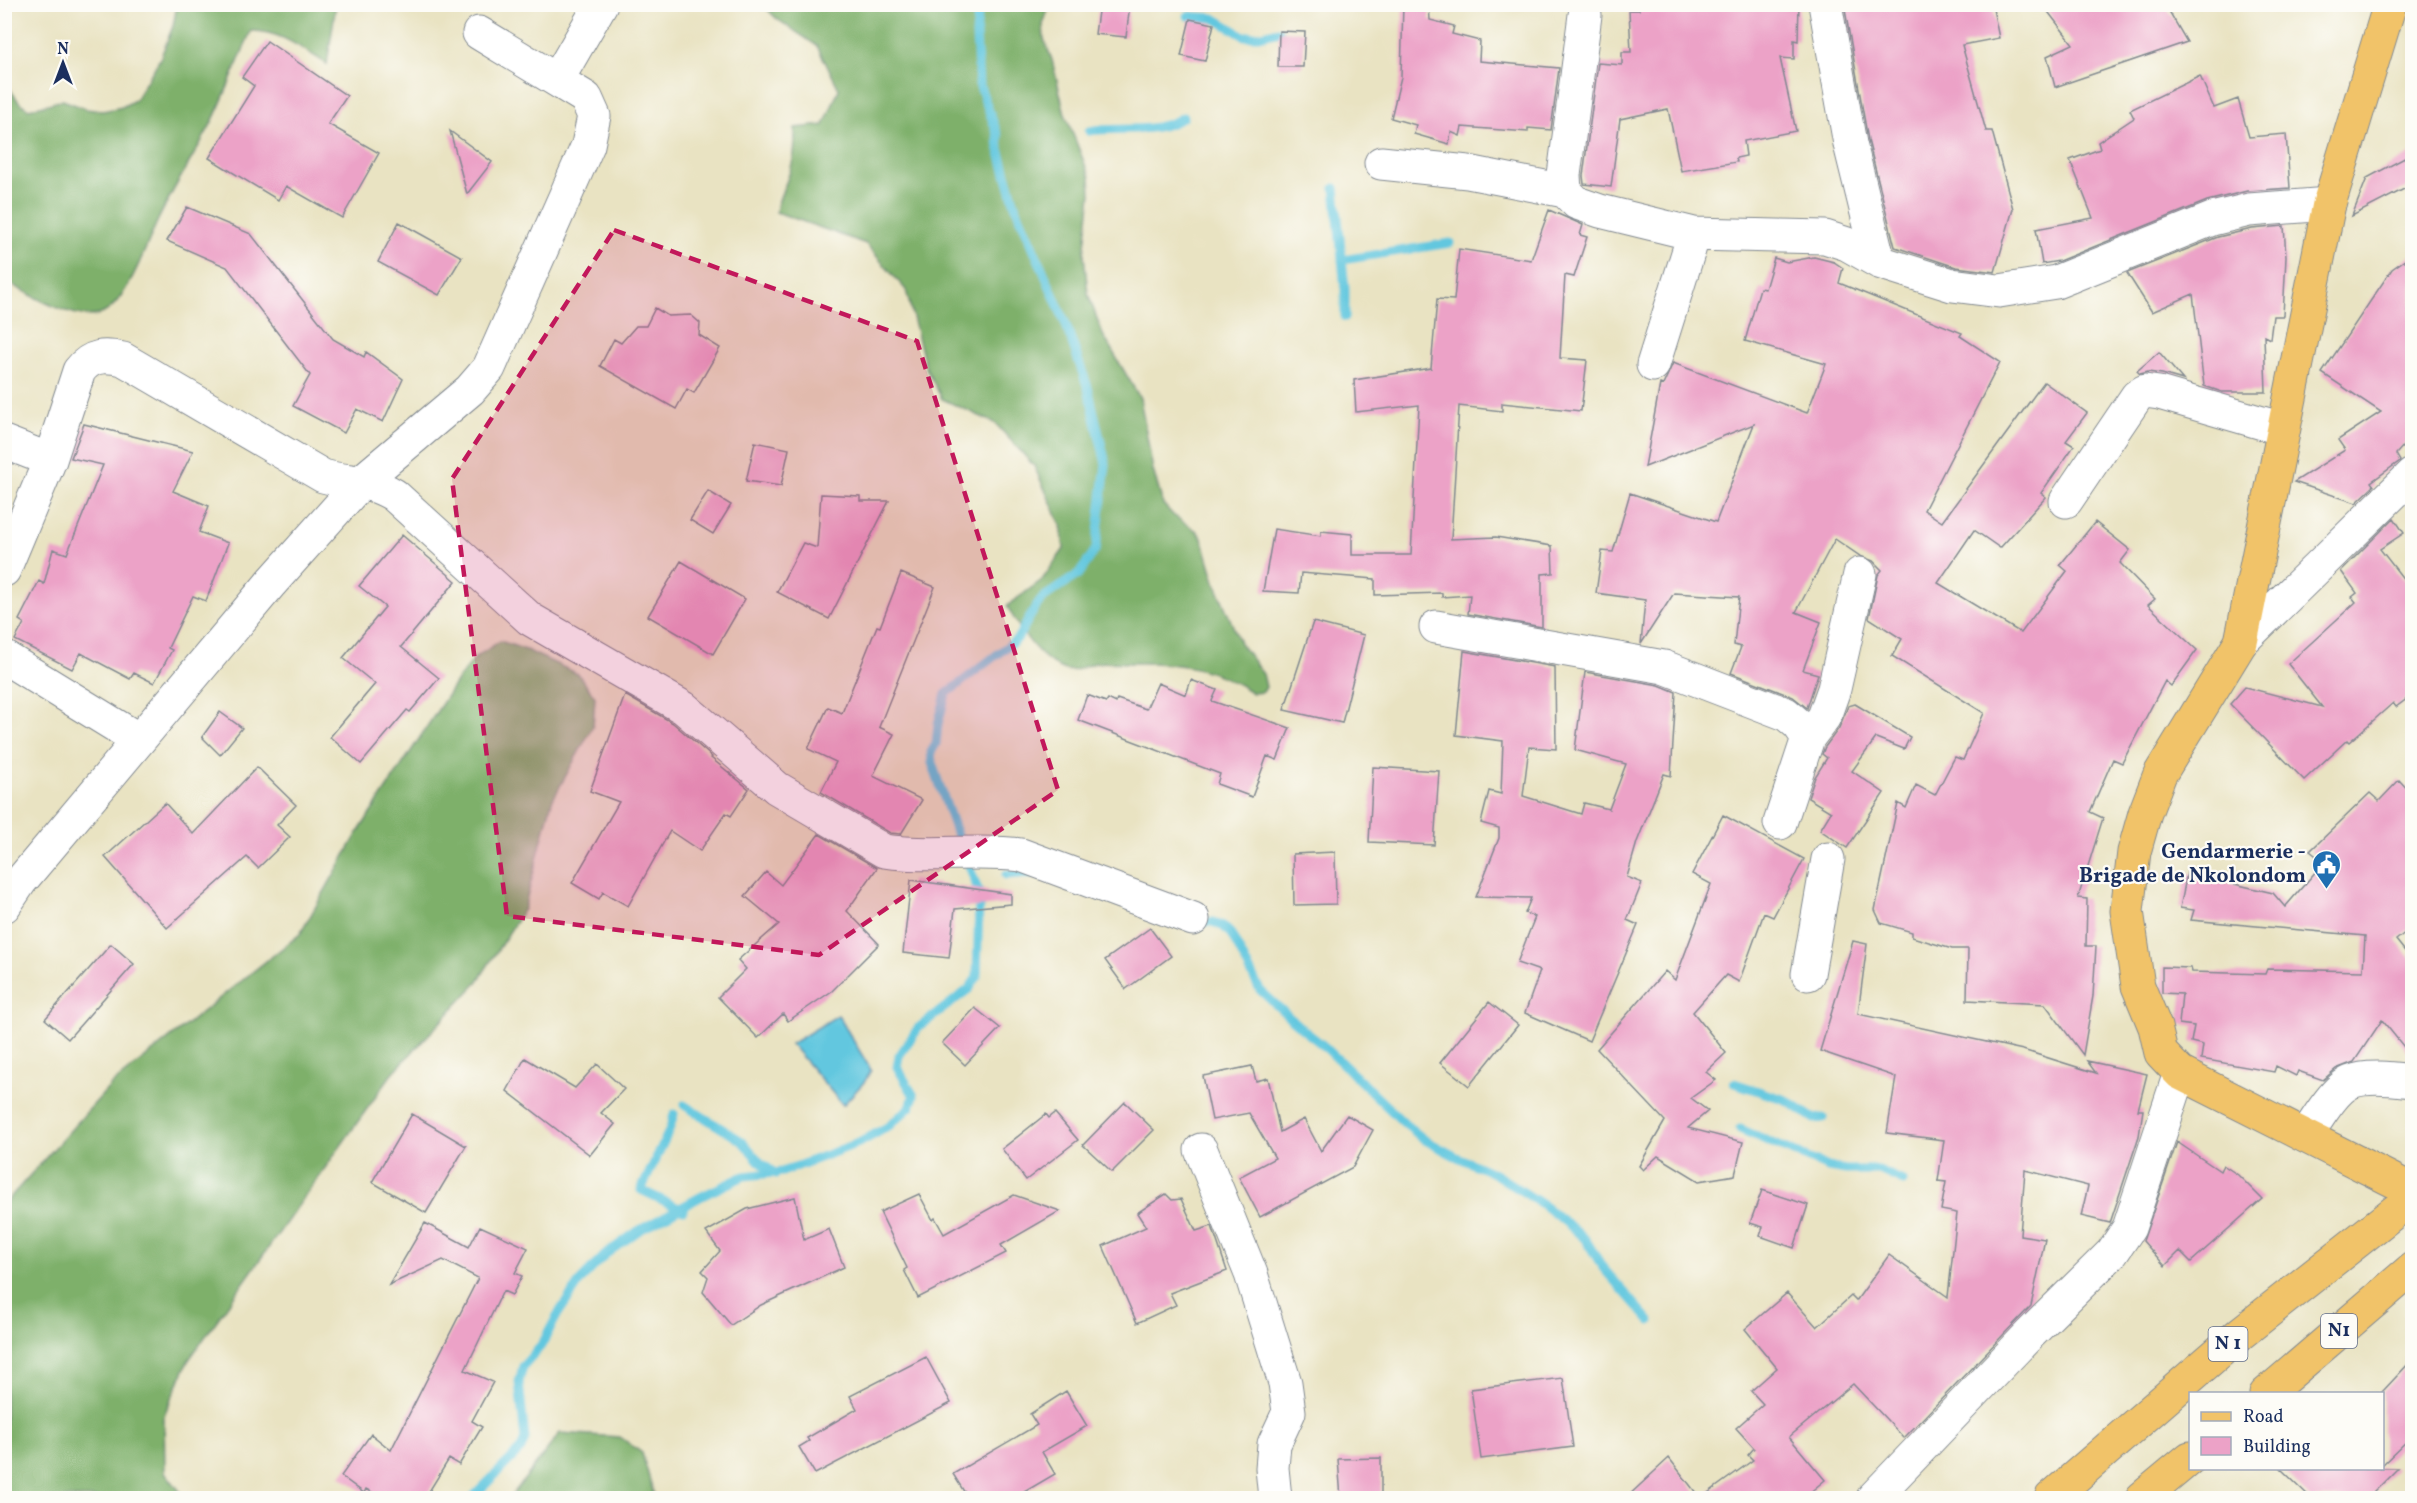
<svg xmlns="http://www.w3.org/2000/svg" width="2417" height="1503" font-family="Vollkorn,serif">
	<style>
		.forest { fill: #7eb06b; stroke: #4c7064; stroke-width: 1.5 }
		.water { fill: #62c7df; stroke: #3e7b9e; stroke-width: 1.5 }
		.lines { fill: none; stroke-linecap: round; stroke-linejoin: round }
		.stream { stroke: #62c7df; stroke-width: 9 }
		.building { fill: #eca2c7 }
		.minor-casing { stroke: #828990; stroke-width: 35 }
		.major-casing { stroke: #828990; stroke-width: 35 }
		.highway-casing { stroke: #828990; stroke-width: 35 }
		.minor { stroke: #fff; stroke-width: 33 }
		.major { stroke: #f1c369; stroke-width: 33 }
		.highway { stroke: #f1c369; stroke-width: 33 }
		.marked { fill: #c2185b; fill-opacity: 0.2; stroke: #c2185b; stroke-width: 4.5; stroke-dasharray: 12 8; stroke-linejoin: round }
		.labels { text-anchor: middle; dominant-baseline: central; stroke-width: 4.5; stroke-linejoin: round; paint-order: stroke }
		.shield { fill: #fdfcf7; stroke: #5f6c8c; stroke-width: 1.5 }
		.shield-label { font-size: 20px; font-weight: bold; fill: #1b2f5e }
		.poi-label { font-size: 21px; font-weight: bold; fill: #1b2f5e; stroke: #fdfcf7; text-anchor: end }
	</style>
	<rect width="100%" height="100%" fill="#fdfcf7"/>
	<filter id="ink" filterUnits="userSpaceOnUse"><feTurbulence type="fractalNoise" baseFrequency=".0167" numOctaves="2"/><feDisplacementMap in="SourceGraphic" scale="12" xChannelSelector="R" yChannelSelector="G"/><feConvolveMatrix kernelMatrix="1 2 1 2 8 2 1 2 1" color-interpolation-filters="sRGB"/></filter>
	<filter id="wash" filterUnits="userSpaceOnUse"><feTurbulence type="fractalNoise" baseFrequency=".008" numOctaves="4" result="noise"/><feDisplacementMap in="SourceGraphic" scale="24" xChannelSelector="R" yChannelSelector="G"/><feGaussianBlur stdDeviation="1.35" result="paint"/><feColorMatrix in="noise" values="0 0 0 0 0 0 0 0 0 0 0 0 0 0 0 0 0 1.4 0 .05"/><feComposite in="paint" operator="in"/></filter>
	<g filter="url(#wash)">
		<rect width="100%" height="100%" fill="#e9e3c2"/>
		<path class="forest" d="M177,5h159l-9,59c-23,-14 -48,-34 -76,-33 -14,32 -26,66 -42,97 -17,31 -36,60 -51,92 -11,22 -32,89 -60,95 -25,6 -71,-22 -93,-34v-195l2,-1 12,17 10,7 34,-9 23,9 17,2 19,-4 13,-7 25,-41 13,-33z
			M763,5h287l-7,19 1,15 8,21 13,54 25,63 1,17 -7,61 4,39 15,41 37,63 13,72 10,34 10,11 24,16 5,7 14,47 24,58 23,31 3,13 -3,5 -10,1c-40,-26 -74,-31 -121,-30 -12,0 -26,-2 -37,0 -13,3 -22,12 -35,5 -23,-12 -41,-39 -53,-62l35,-26 22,-31 -3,-24 -27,-59 -39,-43 -53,-24 -16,-31 -20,-78 -40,-46 -90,-32c2,-15 10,-26 14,-41 5,-14 5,-28 5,-43l29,-3 15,-36 -22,-43 -40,-27z
			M500,641l26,9 52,24 17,23 -2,29 -41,75 -28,108 -48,75 -85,91 -203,286 -24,54 1,57 20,26h-180v-295l106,-118 189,-151 59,-103 99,-152 18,-22z
			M560,1433l60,4 22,16 13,45h-145z"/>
		<path class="water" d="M838,1015l33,55 -6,11 -22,24 -52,-61z"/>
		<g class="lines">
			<path class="stream" d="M1188,16l26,2 30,18h14l21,-5
				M1089,131c30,-5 68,4 94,-14
				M1335,188l10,101v28
				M1342,260l108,-17
				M961,847l-29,-84 -1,-11 5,-8 2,-20 8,-30 71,-55 20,-34 7,-8 35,-23 17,-25 10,-85 -18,-76 -23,-66 -50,-117 -16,-56 -1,-14 -19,-51 -3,-49 3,-31
				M1006,875l27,-2
				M1197,922h16l10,4 8,8 29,56 41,38 23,18 81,78 20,16 30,16 40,18 44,28 30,23 17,15 17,28 47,53
				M1734,1083l52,17 28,19 9,-1
				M684,1105l58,36 18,21 16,12
				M674,1114l-5,17 -28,59 42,20
				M1740,1129l88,38 18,3h33l24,11
				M472,1498l49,-49 4,-10 -6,-57 4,-16 18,-20 17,-32 23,-34 25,-26 32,-23 64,-35 42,-20 38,-4 79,-30 28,-16 21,-19 4,-11 -17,-29 2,-11 19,-28 51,-39 8,-12 2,-75 -1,-12 -11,-30"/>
		</g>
		<g id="blocks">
			<path class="building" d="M1099,4h31l-4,33 -31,-3z
				M1403,4h26l1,16 24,6 -2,8 28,7 -1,20 80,7 -8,62 -23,-2v4l-66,-5 -2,9 -9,-4 -2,12 -35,-10 2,-9 -25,-7 10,-41z
				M1639,4h160l-1,37 -4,-1v19l-14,-1 16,73 -52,10 2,15 -10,2 1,4 -56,9 -13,-62 -48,10 -9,68 -27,-3 -1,-8 15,-113 24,2v-13h9l-2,-42h10z
				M1844,4h148l7,34 -37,7 24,86h6l21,78 -18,63 -39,-5 -61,-20 -27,-107z
				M2042,4h123l22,38 -132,45 -8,-31 26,-12z
				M1190,19l24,5 -9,37 -24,-5z
				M1279,31l26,1 -2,35h-25z
				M267,41l80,55 -19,28 51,29 -37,65 -56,-32 -8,14 -69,-42 45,-72 -12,-9z
				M2200,76l14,32 24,-9 11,38 37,-3 4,54 -43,3 -40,10 -148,60 -17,3 -6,-35 57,-11 -23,-58 30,-11 -2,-7 36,-24 -4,-8z
				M450,131l42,31 -25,32z
				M2412,154v31l-60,31 15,-38z
				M187,207l64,27 82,105 31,18 2,-5 37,27 -20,43 -26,-13 -13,24 -51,-27 17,-31 -83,-108 -60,-26z
				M1549,210l34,15 -3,10 7,2 -13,40 -9,-2 -5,83 27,2 -6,51 -79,-8v8l-43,-5 -8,133 45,-2 56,9 1,27 -11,1v53l-74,-13 2,-19 -28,2v-4l-67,2v-16l-74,-6 -2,20 -36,-2 11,-62 47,7v-5l31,3v21h59l8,-150 -63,7 -2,-32 77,-12 6,-69 17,1 5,-51 72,11z
				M399,222l63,35 -23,38 -61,-33z
				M2284,226l2,31 -3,59h-10l-3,23 -6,-3 2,56h-44l-18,-6 -11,-92 -41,18 -25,-39 91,-36 34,-8z
				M2412,255v181l-16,18 4,7 -29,21 3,4 -18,17 -62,-21 51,-32 -7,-10 43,-28 -59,-39 70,-104z
				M1814,257l20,5 9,6 -4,15 123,50 -2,3 40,26 -76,148 18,12 102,-140 43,31 -21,28 8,5 -33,47 5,4 -46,51 -26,-18 -36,53 83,50 46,-62 -7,-6 35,-43 35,28 -10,13 35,36 -7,6 49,45 -26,36 -6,-5 -43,82 -9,-4 -23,53 13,6 -25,80 9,1 -1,47h10l-3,50 -10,59 -38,-51 -78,-4 1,-51h-16l-40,-12v-5l-31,-9 -6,-13 23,-107 8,5 10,-23 19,10 20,-38 8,3 21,-47 -92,-57 10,-17 -33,-21 9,-43 4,-5 -9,-9 -13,-5 -25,-17 -39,73 25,10 -18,48 15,4 -11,34 -14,-11 -62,-24 10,-26 -7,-2 5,-48 -65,-4 -33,51 4,-44 -49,-7 6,-42 11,1 17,-59 86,29 38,-98 -109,43 15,-83 3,1 10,-22 134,50 19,-49 -81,-23 15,-53 5,1 9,-31 13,4z
				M655,308l13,8 23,-1 9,8 -1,12 21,13 -26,45 -7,-4 -11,20 -76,-43 14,-27 7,4 15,-17h10z
				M2159,352l24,28 -21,-6 -14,-2 -8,2 -3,-3z
				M84,424l109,27 -20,40 36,15 -10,26 29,11 -22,58 -13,-5 -25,52 4,2 -18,33 -20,-10 -4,6 -49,-26 -9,16 -57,-29 9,-17 -5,-3 20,-39 5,3 9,-35 14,5 36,-89 -32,-7z
				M755,442l34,7 -8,37 -35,-5z
				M708,491l23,14 -18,29 -23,-14z
				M821,494l39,2v5h29l-60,118 -52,-27 26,-49 14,5z
				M2394,518l10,15 -24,16 32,41v105l-16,12 -3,-4 -44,39 -2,-2 -43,40 -74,-76 15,-17 77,20 -34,-43 68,-62 -4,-5 5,-4 -16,-22z
				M402,535l54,46 -55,66 38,31 -29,34 -3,-2 -46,54 -31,-27 45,-53 -32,-26 42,-51 -26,-21z
				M681,561l64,38 -32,55 -65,-38z
				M901,573l34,14 -56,140 15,7 -21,42 49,24 -21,34 -11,-1 -69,-41 15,-30 -28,-13 20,-42 14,6 35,-87 3,1z
				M1313,622l51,13 -22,88 -58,-13z
				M1464,651l91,16 1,82 -27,-2 -6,49 58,18 3,-11 25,6 17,-45 -51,-14 10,-78 74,13 17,7 -5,84 -7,-2 -27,68 -10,35 15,6 -15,37 11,5 -49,116 -64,-28 15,-42 -23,-8 18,-46 -10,-4 6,-15 -55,-1 23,-59v-10l-18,-5 8,-32 12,3 2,-53 -47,-6z
				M1191,680l26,10 -5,11 78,27 -13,32 -10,-4 -15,41 -35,-13 3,-10 -142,-54 9,-25 19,7 2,-3 8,4 1,-4 29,10 12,-26 28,12z
				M625,695l48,28 39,34 -1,1 38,31 -18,27 -5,-3 -26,38 -30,-20 -42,75 -25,-14 -4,7 -27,-16 47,-81 -29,-11z
				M1855,704l55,33 -6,12 -28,-11 -24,33 32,22 -37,55 -27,-18 11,-18 -23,-14 7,-21 12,-19 -5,-4 3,-7 14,-19 9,-22z
				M220,712l22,16 -22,27 -18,-18z
				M257,767l39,38 -19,20 13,12 -32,31 -11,-11 -80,71 -62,-71 60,-54 28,31z
				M1373,767l66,4 -5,74 -65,-3z
				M2399,780l13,14v133l-16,13 16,20v97l-30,-37 -28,42 -18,7 -13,11 -25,-9 -2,5 -20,-10 -2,6 -73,-13 2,-14 -12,-3 3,-16 -15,-2 3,-30 -20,-1v-26l29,1 1,4 73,2 2,-5 96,2 2,-35 -174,-16 3,-10 -14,-2 7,-35 86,20 12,14 39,-45 -14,-11 60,-58 9,8z
				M1723,815l81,44 -31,58 -9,-4 -25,69 -13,-7 -33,37 33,41 -20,19 10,8 -25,18 17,13 -20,17 55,14 -8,33 -36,6 -41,-25 -15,14 -4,-4 26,-45 -68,-72 68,-78 10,9 36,-96 -19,-10z
				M819,834l58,34 -30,43 32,33 -47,47 -44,30 -5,-7 -25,24 -40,-41 28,-28 -8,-9 41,-36 -34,-28 21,-24 15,13z
				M1335,852l1,52 -42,1 -1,-51z
				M911,880l100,14v10l-56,5 -6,49 -46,-5z
				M1150,928l21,28 -45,33 -21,-29z
				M1853,941l14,3 -9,70 165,36 73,23 -9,-12 60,13 -9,36h5l-4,26 -29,87 -29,-7 7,-30 -63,-16 -5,65 25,4 -14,67 -127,132 -51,-54 -64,53 36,43 -22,18h-102l52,-38 -5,-5 6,-7 -18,-20 27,-24 -12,-13 26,-23 -32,-39 42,-36 30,34 34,-31 5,5 33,-46 59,42 9,-84 -16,-3 5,-28 -8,-1 6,-41 -57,-7 9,-56 -76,-26z
				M111,944l23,20 -66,75 -23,-20z
				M1489,1002l29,23 -49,61 -29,-23z
				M975,1008l25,20 -35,37 -23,-22z
				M525,1058l50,30 22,-24 27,25 -23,24 14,11 -25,31 -83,-64z
				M1252,1066l4,15 12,-3 12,54 24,-13 17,32 26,-36 26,15 -20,37 -93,50 -21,-40 36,-19 -26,-45 -37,7 -9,-44z
				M1125,1102l29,28 -42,42 -29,-27z
				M1055,1113l23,27 -52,40 -24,-31 44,-35 3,4z
				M412,1114l54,32 -40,67 -54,-31z
				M2177,1142l43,29 3,-6 15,10 24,24 -71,63 -11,-11 -15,15 -22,-25z
				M1762,1190l46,15 -14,43 -34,-12 3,-9 -13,-4z
				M919,1194l14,26 2,-2 9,16 70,-39 46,16 -59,34 5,8 -88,45 -14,-28 3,-2 -27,-56z
				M1166,1194l6,6 9,-1 15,32 16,-5 15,45 -57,22 6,12 -39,18 -34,-77 43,-19 -9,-14z
				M795,1197l9,43 25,-11 15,38 -83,38 -30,20 -28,-33 5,-15 -6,-6 18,-20 -14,-19 41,-23z
				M425,1223l44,24 11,-21 48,22 -13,25 7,3 -10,19 -9,-4 -38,79 28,12 -21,39 10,6 -23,38 -10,-6 -24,39h-42l-17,-9 -2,4 -23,-17 30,-42 20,16 87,-172 -35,-18 -54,25z
				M926,1357l25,46 -136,71 -16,-27 10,-6 -2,-3 50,-29 -7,-13z
				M2412,1360v76l-30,29v-73z
				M1563,1378l10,69 -92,12 -10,-70z
				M1066,1391l21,35 -45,26 13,22 -41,24h-46l-15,-24 84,-49 -7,-11z
				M1381,1458v40h-40l-3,-39z
				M1669,1458l31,40h-74z
				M2280,1468h118l-30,30h-57z"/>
		</g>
	</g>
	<g filter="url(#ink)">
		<use href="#blocks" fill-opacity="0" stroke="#828990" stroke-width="1.5"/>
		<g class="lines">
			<defs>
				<path id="minor" d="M1825,4l25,140 29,118
					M1585,15l-21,160 1,16 12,12 23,8 94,23 131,3 22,7 32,18 73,23 47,6 57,-9 156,-63 37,-9 80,-6
					M557,80l44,-76
					M1381,163l87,9 97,19
					M1653,365l41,-131
					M4,442l46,18
					M2066,501l71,-105 8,-5 14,2 124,36
					M4,570l46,-110 29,-89c12,-16 25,-16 44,-12l200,117c29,8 43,2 71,19l136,124 154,89 93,80 107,63c45,7 92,-2 137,4l172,64
					M1436,627l228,40 122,47 13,11 9,13 -28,85
					M2241,642l171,-167
					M4,657l135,83
					M1808,738l16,-21 10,-28 26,-115
					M4,906l16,-24 251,-299 91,-102 108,-91 19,-22 99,-223 6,-29 -8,-18 -107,-65
					M1808,974l20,-115
					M2306,1136c9,-14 29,-48 45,-54 17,-7 44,-3 61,-1
					M1201,1150l50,124 34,109 4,29 -15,32 -2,24 3,30
					M1873,1498l158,-165 81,-80 17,-25 51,-155"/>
				<path id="major" d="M2390,4l-61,200 -88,438 -81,132 -15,39 -11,39 -7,59 11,75 17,41 6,26 19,20 232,117"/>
				<path id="highway" d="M2266,1394l146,-125
					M2051,1498l190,-165 171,-135
					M2142,1498l48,-40"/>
			</defs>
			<use href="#minor" class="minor-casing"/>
			<use href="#major" class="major-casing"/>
			<use href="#highway" class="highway-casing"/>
			<use href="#minor" class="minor"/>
			<use href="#major" class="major"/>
			<use href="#highway" class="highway"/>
		</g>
	</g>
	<path class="marked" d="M614,230l303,111 141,449 -239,165 -312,-39 -55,-437z"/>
	<defs>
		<symbol id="civic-pin" viewBox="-11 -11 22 30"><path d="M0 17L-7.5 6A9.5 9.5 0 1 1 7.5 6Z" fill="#1f6fb2" stroke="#fdfcf7"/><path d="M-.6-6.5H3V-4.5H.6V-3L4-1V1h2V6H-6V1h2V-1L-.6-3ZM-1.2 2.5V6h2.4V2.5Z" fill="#fff"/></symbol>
	</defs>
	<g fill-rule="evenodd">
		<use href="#civic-pin" x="2310" y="848" width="33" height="45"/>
	</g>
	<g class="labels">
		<g class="shield">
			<rect x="2321" y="1314" width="36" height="34" rx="4.5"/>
			<rect x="2208.5" y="1327" width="39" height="34" rx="4.5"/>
		</g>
		<g class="shield-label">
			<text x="2339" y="1331">N1</text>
			<text x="2228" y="1344">N 1</text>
		</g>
		<g class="poi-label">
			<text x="2306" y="852">Gendarmerie -<tspan x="2306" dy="24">Brigade de Nkolondom</tspan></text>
		</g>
	</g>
	<rect width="2417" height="1503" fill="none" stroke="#fdfcf7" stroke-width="24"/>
	<rect x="2189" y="1392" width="195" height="78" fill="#fdfcf7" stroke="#a3aaba" stroke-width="1.5"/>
	<rect x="2201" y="1412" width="30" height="9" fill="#f1c369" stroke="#a3aaba" stroke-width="1.5"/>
	<text x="2243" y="1422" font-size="18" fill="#1b2f5e">Road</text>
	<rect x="2201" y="1437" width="30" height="18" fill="#eca2c7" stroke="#a3aaba" stroke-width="1.5"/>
	<text x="2243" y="1452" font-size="18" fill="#1b2f5e">Building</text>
	<g transform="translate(63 63)" stroke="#fdfcf7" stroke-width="4.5" paint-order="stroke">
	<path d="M0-4.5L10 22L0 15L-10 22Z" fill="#1b2f5e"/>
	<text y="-9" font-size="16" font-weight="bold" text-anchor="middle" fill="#1b2f5e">N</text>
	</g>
</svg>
